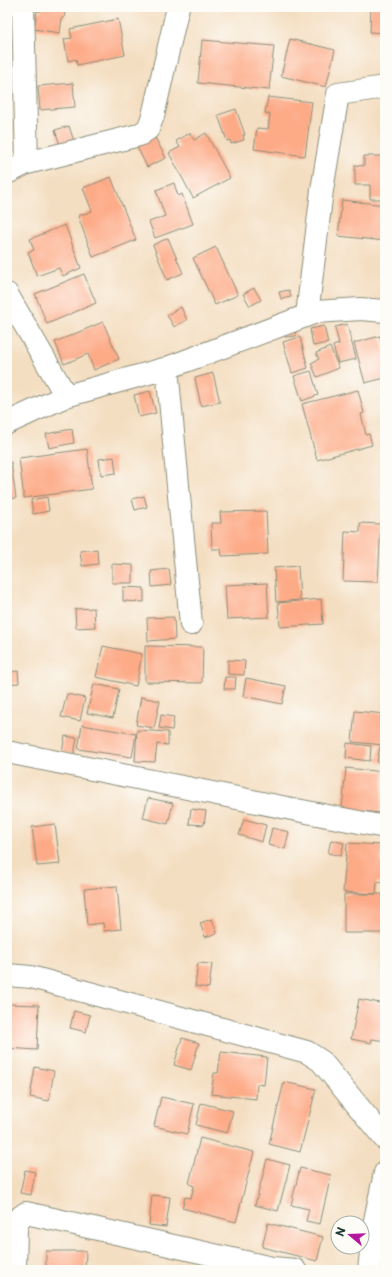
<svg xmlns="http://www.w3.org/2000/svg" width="392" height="1277" font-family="'Playpen Sans',sans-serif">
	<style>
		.building { fill: #fdaa87 }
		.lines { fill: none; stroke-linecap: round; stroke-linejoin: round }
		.minor-casing { stroke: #8a8e7a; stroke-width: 24 }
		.minor { stroke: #fff; stroke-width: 22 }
	</style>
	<rect width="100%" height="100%" fill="#fdfcf7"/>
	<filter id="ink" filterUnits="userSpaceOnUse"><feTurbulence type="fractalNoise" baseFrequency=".025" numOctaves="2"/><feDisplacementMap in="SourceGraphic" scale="8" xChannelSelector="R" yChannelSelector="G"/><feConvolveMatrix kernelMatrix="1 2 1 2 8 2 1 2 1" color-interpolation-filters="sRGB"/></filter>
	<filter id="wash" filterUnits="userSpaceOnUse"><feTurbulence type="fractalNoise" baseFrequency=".012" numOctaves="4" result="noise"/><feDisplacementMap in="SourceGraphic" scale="16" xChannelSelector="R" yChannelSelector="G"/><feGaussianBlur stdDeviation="0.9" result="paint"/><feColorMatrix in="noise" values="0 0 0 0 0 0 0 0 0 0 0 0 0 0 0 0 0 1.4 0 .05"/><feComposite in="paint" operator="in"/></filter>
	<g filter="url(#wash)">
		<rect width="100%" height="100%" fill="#f4dec1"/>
		<g id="blocks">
			<path class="building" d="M42,7h24l-2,11h-2l-2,15 -26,-4 3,-18h4z
				M132,7h11l-1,3z
				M371,7h14v26l-15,-1z
				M118,19l7,36 -48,10 -1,-6 -8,2 -4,-22 8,-1 -2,-9z
				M290,39l45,11 -9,37 -45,-11z
				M202,40l72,6 -5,44 -71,-7z
				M73,83l2,24 -35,3 -2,-24z
				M268,97l44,5 -7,54 -51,-7 3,-21 11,1 2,-15 -5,-1z
				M236,109l9,26h-2l1,5 -13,4 -1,-4 -3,1 -9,-26z
				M69,126l5,15 -14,4 -5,-15z
				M152,132l14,26 -19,9 -13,-26z
				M190,133l4,7 12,-7 24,45 -37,20 -24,-45 11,-6 -4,-6z
				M364,156h21v43h-15v-14h-15v-20l9,1z
				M111,177l25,63 -43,17 -15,-41 14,-5 -9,-23z
				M174,183l4,13 4,-2 11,30 -38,14 -6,-16 16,-6 -9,-26z
				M342,200l43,5v36l-47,-5z
				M65,225l16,43 -18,8 -4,-8 -22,8 -9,-24 6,-2 -4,-11z
				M168,238l15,35 -16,7 -14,-35z
				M216,247l22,48 -23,10 -22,-47z
				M84,274l12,29 -49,21 -12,-30z
				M254,288l7,12 -11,6 -7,-12z
				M289,290l2,7 -10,2 -2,-7z
				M181,307l6,13 -13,7 -7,-12z
				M103,322l16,37 -25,11 -6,-16 -24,10 -9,-22z
				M347,324l9,35 -18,4 -5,-17 6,-2 -4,-17z
				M294,325l2,11 -11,1 -2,-11z
				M324,326l4,17 -15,3 -3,-17z
				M380,336l5,19v23l-20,5 -11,-40z
				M300,337l8,31 -16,5 -9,-31z
				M330,347l9,21 -22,9 -6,-14 8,-4 -3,-6z
				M7,361l3,8 -3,1z
				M311,371l7,24 -16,6 -8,-25z
				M213,373l7,29 -19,4 -6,-28z
				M358,390l6,23 -3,1 5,21 3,-1 3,11 -55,15 -15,-56z
				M150,391l6,22 -17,4 -5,-22z
				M72,429l2,14 -25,5 -3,-14z
				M87,449l5,40 -68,9 -5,-40z
				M114,457l2,16 -15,2 -2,-16z
				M7,462h4l5,36 -9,1z
				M144,496l3,11 -12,3 -3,-11z
				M47,497l2,14 -16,3 -2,-14z
				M266,511l2,43 -46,2 -1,-7h-9l-1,-26h10l-1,-11z
				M360,523l21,1 -3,58 -35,-1 2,-50 15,1z
				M97,549l1,15 -16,2 -2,-15z
				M112,564l21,1v18h-21z
				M298,566l2,34 -24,2 -2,-34z
				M169,569l2,16 -19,2 -1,-16z
				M267,583l2,34 -42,2 -2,-34z
				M123,587l21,1v14l-21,-1z
				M321,599l2,25 -43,3 -2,-24z
				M94,608l1,19 -19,1 -1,-19z
				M174,617l1,22 -27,2 -1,-23z
				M103,646l39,8 -6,32 -40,-9z
				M145,646l58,1 -1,36 -57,-1z
				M228,660l17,1 -1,14 -16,-1z
				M18,671l1,12 -12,1v-12z
				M225,677h11l-1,12h-11z
				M246,678l40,8 -4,18 -39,-8z
				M94,684l25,5 -6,29 -26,-5z
				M67,694l18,4 -5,23 -19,-4z
				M141,697l19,4 -6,27 -18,-3z
				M355,711l30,3 -1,31 -32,-3z
				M161,715l13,2 -2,13 -13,-2z
				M82,725l54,9 -4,23 -54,-8z
				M137,730l31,2v13l-11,-1 -2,18 -20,-1z
				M65,736l12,2 -3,16 -12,-2z
				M347,743l24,3 -1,15 -24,-3z
				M380,746l5,1v17l-8,-2z
				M346,768l38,4 -4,41 -38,-4z
				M148,798l25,5 -5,21 -25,-6z
				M191,809l15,2 -2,14 -15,-1z
				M244,819l22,6 -4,17 -23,-7z
				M55,824l5,40 -23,2 -5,-39z
				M272,828l17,4 -4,17 -17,-4z
				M331,840l13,3 -3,13 -13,-3z
				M347,843l35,2 -1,18h4v20l-8,-1 -1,12 -33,-2z
				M117,886l4,43 -17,2 -1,-8 -16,2 -3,-36z
				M344,894h41l-1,39h-40z
				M212,919l5,14 -12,4 -5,-14z
				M198,963l14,1 -3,24 -14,-2z
				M359,999l26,5v37l-13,-2 -1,4 -20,-4z
				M7,1004l32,1 -2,45 -30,-2z
				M74,1011l16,4 -4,17 -16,-4z
				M182,1038l17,5 -8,27 -17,-5z
				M221,1052l46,5 -3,28 -7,-1 -1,15 -45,-5 3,-21h4z
				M35,1067l19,4 -5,30 -19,-4z
				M284,1082l32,7 -16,63 -31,-8z
				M161,1097l33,7 -7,30 -33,-8z
				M201,1103l32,8 -6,22 -31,-8z
				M200,1138l54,14 -18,70 -54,-14 3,-11 6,1 3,-12 -5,-2z
				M267,1159l23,6 -12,46 -23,-6z
				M300,1168l31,7 -11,49 -14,-3 3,-12 -18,-4z
				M25,1170l10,2 -4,23 -11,-2z
				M152,1195l18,2 -4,30 -17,-2z
				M268,1223l55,14 -6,24 -55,-14z
				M46,1251h40l-1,19h-39z"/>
		</g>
	</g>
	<g filter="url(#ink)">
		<use href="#blocks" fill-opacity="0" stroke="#8a8e7a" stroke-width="1"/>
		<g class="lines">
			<defs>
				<path id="minor" d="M23,7l4,156
					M7,173l20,-10 112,-28 9,-6 5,-13 25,-109
					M7,294l59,102
					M307,315l15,-125 16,-96 47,-7
					M167,368l24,256
					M7,423l59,-27 101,-28 149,-56 44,-3 25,2
					M7,752l305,61 73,14
					M7,975l24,2 276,75 14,9 64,78
					M15,1270l1,-42 3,-10 7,-5 246,55 23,2
					M369,1270l5,-45 11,-52"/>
			</defs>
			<use href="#minor" class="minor-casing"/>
			<use href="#minor" class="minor"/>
		</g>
	</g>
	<rect width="392" height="1277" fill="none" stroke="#fdfcf7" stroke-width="24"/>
	<g transform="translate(350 1235) rotate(289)"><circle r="19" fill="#fdfcf7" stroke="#a4b0a9"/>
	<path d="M0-3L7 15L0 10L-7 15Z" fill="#b5179e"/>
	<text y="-6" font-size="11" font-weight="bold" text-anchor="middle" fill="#1f3d34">N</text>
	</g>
</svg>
